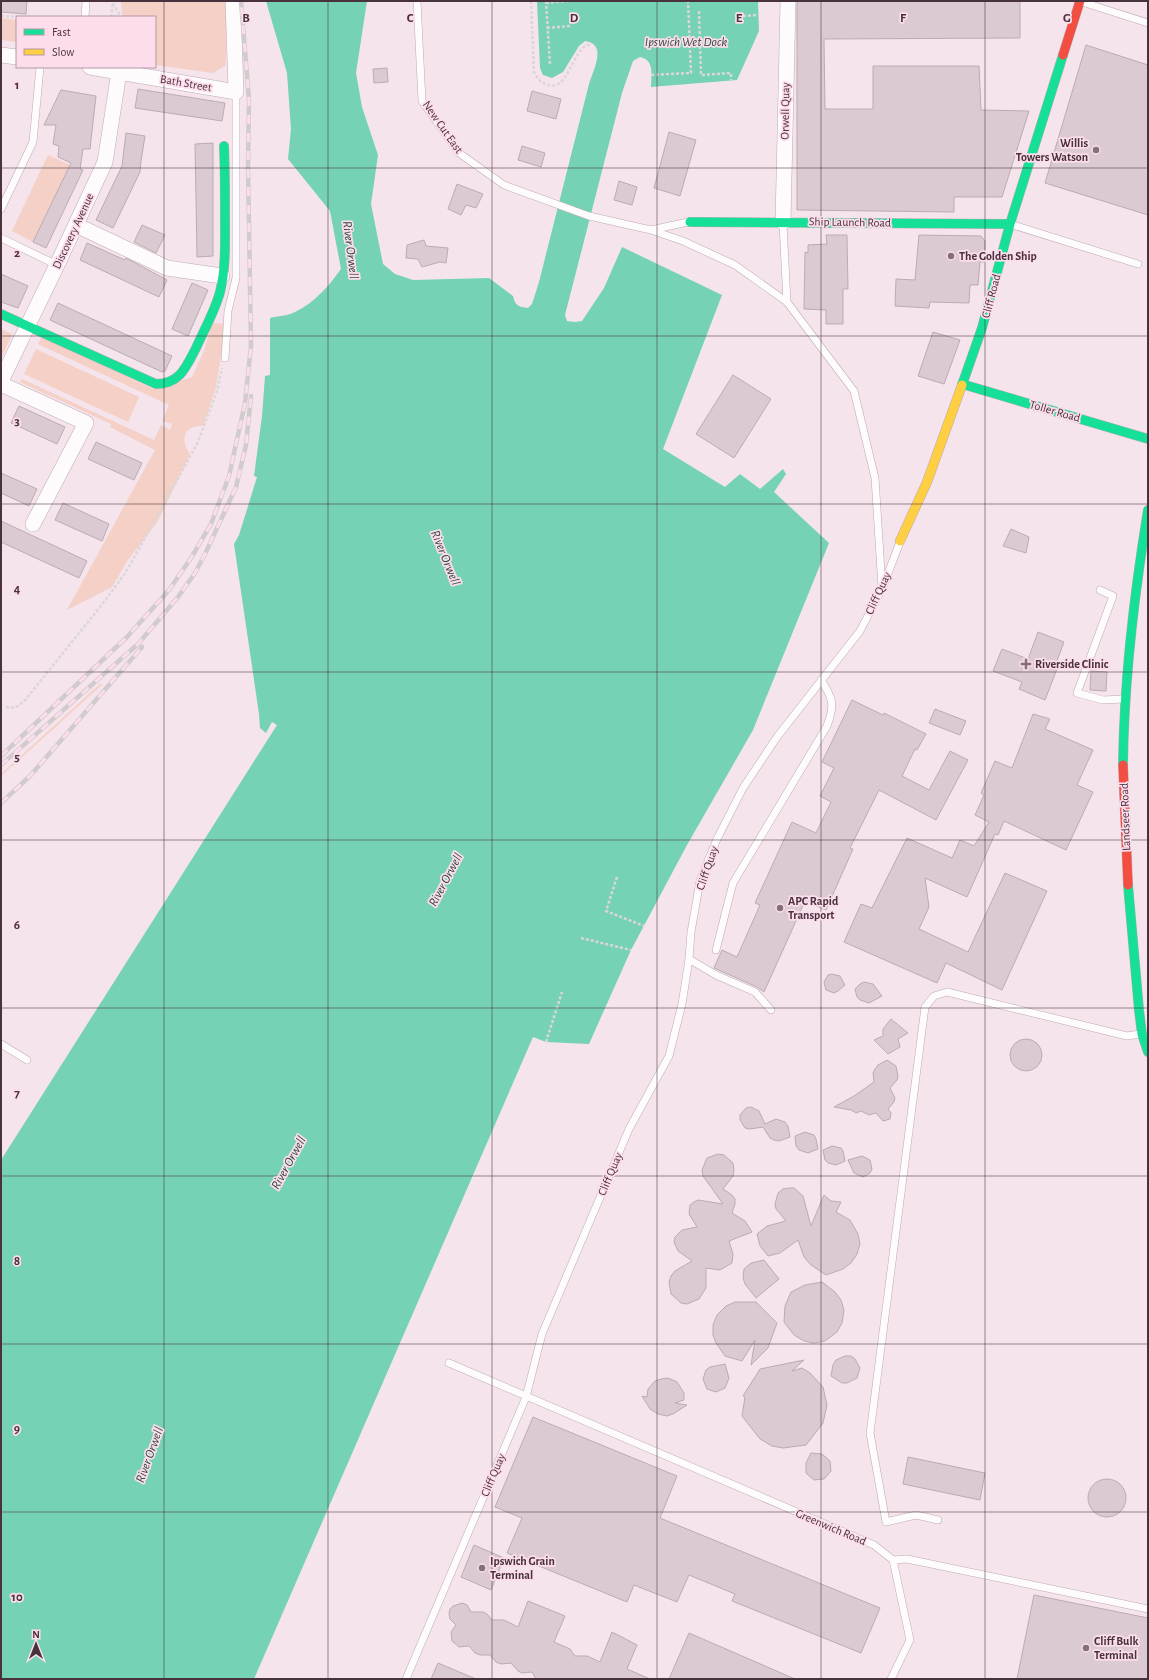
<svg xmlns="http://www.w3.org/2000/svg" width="1149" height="1680" font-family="'Alegreya Sans',sans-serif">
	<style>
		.green { fill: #f4d0c6 }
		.water { fill: #75d2b5 }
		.building { fill: #dccad2; stroke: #bbabb3 }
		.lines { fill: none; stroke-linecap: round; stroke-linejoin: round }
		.lane-casing { stroke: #bcabb4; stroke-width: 8 }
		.street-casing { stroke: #bcabb4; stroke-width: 16 }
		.fast-casing { stroke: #bcabb4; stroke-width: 10 }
		.slow-casing { stroke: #bcabb4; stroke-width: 10 }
		.jam-casing { stroke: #bcabb4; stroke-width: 10 }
		.path { stroke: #dbd6d8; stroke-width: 2.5; stroke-dasharray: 3 2; stroke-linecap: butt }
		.lane { stroke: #fefbfc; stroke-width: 7 }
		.street { stroke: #fefbfc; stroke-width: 15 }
		.fast { stroke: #16e098; stroke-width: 9 }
		.slow { stroke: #ffcf43; stroke-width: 9 }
		.jam { stroke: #f24e42; stroke-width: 9 }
		.rail-casing { stroke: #d1cbce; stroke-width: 4.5 }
		.rail { stroke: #fddcec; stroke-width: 3; stroke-dasharray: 9; stroke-linecap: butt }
		.grid { fill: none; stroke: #47323d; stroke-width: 1; stroke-opacity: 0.55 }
		.poi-dot { fill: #84707a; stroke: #fddcec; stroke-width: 1.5 }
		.labels { text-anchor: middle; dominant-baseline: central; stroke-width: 3.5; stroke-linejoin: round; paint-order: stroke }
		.street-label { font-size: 12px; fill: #47323d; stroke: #fddcec }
		.poi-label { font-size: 12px; font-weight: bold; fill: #47323d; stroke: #fddcec; text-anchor: start }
		.water-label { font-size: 13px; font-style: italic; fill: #2a463b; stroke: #fddcec }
		.grid-label { font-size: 13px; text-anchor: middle; font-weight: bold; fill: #47323d; stroke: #fddcec; stroke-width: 3.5; stroke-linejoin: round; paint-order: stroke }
	</style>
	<rect width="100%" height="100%" fill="#f5e4ec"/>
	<path class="green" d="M121,1h105v64l-13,8 -58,-8v-48h-31l-2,-2z
		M1,18l16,2v22l-16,-2z
		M48,155l22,10 -37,77 -21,-11z
		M212,323l14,1 -10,63 -13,39c-20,-1 -23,14 -13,28l-32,67 -30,39 -16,27 -45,23 88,-160 -45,-23 1,-3 -91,-42 2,-3 132,61 7,-15 9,5 2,-6 -10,-3 7,-16 -131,-61 4,-7 111,52 39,-12 12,-26z
		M1,329l11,5 -11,25z
		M36,349l103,48 -11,25 -104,-48z
		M100,684h3l-102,92v-2z"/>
	<path class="water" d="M266,1h101l-11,72 6,34 16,48 -7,49 12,60 12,10 18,6 76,-2 24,18c2,9 5,11 15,12l4,-4 7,-22 50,-198c4,-14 19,-40 -4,-43l-6,5 -16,26 -11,6 -9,-3 -3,-7 -3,-67h221l1,30 -22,49 -86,7c0,-12 4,-27 -11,-30l-7,4 -11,32 -57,222 2,6 8,1 7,-1 22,-33 18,-41 100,48 -59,154 62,38 15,-13 20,15 23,-20 3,5 -12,18 55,51 -76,187 -66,115 -56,105 -42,94 -43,-2 -13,-5 -279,642h-253v-519l276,-435 -5,-3 -6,11 -6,-5 -1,-14 -25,-170 5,-9 18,-58 -3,-1 8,-60 3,-40 5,-1v-57c8,-2 18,-2 25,-6 19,-9 34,-26 46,-43l-11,-58 -42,-52 3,-30 -4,-56z"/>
	<path class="building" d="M1,1h26l-1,13 -25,-2z
		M797,1h223v37l-196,1 1,70h48v-43h106l2,44 48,1 -27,86h-48v15l-157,-2z
		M1086,45l62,20v150l-103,-32z
		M387,68l1,14 -14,1 -1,-14z
		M138,89l87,14 -3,18 -87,-13z
		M61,90l35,6 -6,53h-7l-3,20 3,1 -37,78 -13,-6 38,-79 -13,-6 1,-11 -6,-2 3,-19h-12z
		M532,91l29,8 -5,20 -29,-8z
		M669,132l27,8 -16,56 -26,-8z
		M126,133l19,3 -4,25 -1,11 -27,56 -17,-8 26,-54z
		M213,143v113l-16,1 -2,-113z
		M522,146l23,7 -4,14 -23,-7z
		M619,181l18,6 -5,18 -18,-5z
		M457,184l26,10 -7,14 -10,-3 -5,10 -13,-6z
		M142,225l23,10 -9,18 -22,-11z
		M826,235h21l1,54h-5v35h-17v-14l-22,-1 1,-57 3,1v-8l19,-1z
		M919,235l62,1 4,5 -1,21h-4l-2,23h-8l-1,18 -39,-1 -1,6 -34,-2 1,-27 19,1z
		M424,240l2,6 22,2 -2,15 -6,-1 -18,5 -4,-8 -12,-1 1,-13z
		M87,243l38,17 1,-2 41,22 -8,17 -79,-37z
		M1,274l27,12 -10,22 -17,-6z
		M192,283l16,7 -20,46 -16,-7z
		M58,303l114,53 -7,15 -3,1 -112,-52z
		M933,332l27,8 -16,44 -26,-8z
		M733,375l38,24 -37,59 -38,-24z
		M19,406l46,21 -8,17 -46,-21z
		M96,442l46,21 -8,17 -46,-21z
		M1,473l36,16 -8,17 -28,-13z
		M63,503l46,21 -7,17 -47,-21z
		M1,521l86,40 -8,17 -78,-36z
		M1011,529l18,8 -3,16 -23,-7z
		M1038,632l26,10 -10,27h3l-12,31 -26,-11 3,-7 -29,-11 9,-22 26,10z
		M1091,671l16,1 -1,19 -16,-1z
		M852,700l31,15 1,-2 42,21 -9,16 -2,-1 -13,27 27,14 21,-39 18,9 -32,60 -57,-30 -29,58 3,1 -27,61 -21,-9 -41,91 -7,-5 -43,-19 8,-18 15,7 23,-52 -5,-2 37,-81 24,11 15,-31 -11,-6 14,-28 -12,-6z
		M935,709l31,12 -6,14 -31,-12z
		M1033,714l17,5 -5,10 48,21 -16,35 16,7 -27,58 -62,-29 -6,14 -3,-1 -28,63 -42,-19 4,29 -10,22 49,23 37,-79 42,18 -45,99 -56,-27 -9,20 -93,-41 17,-38 11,4 35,-70 45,20 8,-18 14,6 15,-24 -14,-7 9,-20 -3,-2 14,-32 17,7z
		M832,974l8,2 5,9 -7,6 -4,2 -8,-3 -2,-8 4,-7z
		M864,982l9,2 9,12 -13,7 -9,-3 -3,-3 -2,-8 5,-5z
		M891,1019l17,14 -10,6 2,8 -12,7 -14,-14 9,-4v-7z
		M1010 1055a16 16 0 1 1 32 0a16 16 0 1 1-32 0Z
		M887,1060l9,6 2,10 -1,4 -7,8 5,10 -1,4 -6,7 3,4 -1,6 -7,2 -7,-8 -7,2 -8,-4 -5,2 -5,-3 -17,-3 20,-11 20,-14 -1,-9 2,-4 3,-4z
		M751,1107l8,4 6,13 11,-5 9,3 3,4 2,11 -11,4 -5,-1 -4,-2 -7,-11 -13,2 -5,-1 -5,-8v-5l6,-7z
		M805,1132l9,3 2,4 2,10 -10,4 -9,-3 -3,-4 -1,-10z
		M832,1146l9,2 2,3 2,10 -9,4 -8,-2 -3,-3 -2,-10z
		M718,1154l6,1 9,8 1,7 -1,6 -10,13 9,6 3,4v5l-3,9 13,8 7,11 -23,9 4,13 -1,9 -12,7 -14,-2v20l-7,11 -12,5 -6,-1 -10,-9 -2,-12 2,-6 4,-5 17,-10 -14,-10 -4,-9 1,-5 7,-7 15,-3 -8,-13 1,-9 4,-3 4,-2 25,4 -20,-28 -1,-6 5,-12z
		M862,1156l8,4 2,9 -2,4 -7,4 -9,-4 -6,-13z
		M789,1188h5l9,8 8,30 13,-31 7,6 10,1 -5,10 14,8 8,14 2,10 -3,10 -6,9 -8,6 -17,6 -15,-10 -7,-8 -6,-17 -18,13 -12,3 -8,-10 -3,-12 10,-8 19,-5 -10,-12 -1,-5 3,-11 5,-4z
		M764,1260l15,19 -23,19 -11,-14 -2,-6 1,-9 7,-6z
		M822,1282l13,10 6,8 3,10 -2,13 -5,9 -12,9 -11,2 -10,-2 -10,-6 -10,-13 1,-16 6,-14 14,-7z
		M735,1302h21l21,21 -9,25 -17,17 4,-25 -13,21 -17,-5 -9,-13 -3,-8v-10l4,-10 9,-9z
		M845,1356h6l4,3 5,9 -3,10 -10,5h-5l-11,-7 2,-11 3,-5z
		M804,1360l-12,11 10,-3 8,5 13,14 4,18 -4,18 -17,22 -23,3 -11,-2 -12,-7 -18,-23 3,-19 -2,-1 17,-27z
		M725,1364l4,14 -4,10 -9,4 -9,-3 -4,-10 3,-9 4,-3z
		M668,1378l9,4 7,11v7l-9,3 12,2 -14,9 -6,2 -9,-2 -8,-5 -8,-13 5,1 1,-8 7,-8 6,-2z
		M533,1417l144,59 -17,42 220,90 -19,45 -129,-52 3,-7 -46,-19 -12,27 -43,-17 -7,17 -120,-49 15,-35 -27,-11z
		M811,1453l11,1 8,7 1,10 -7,8 -10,1 -8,-7v-10z
		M908,1457l77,16 -5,27 -77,-16z
		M1088 1498a19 19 0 1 1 38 0a19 19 0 1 1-38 0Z
		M474,1545l30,13 -13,32 -30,-13z
		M1034,1595l114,23v61h-131z
		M528,1601l37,15 -11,26 16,7 5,7h12l13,6 12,-30 25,13 -10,24 23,10h-114l-4,-7 -10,1 -4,-2 -7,-8 -10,1 -5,-2 -6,-7h-10l-5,-2 -6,-7 -10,1 -7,-6 -1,-9 5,-7 -6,-6 -1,-5 1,-5 3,-3 9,-3 5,2 4,7h12l4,2 5,6h12l14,7z
		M689,1633l106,46h-126z
		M438,1663l38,16h-45z"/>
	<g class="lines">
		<defs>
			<path id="lane" d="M417,1l5,100 37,52 45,32 85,31 62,14 32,11 52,24 52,37 67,89 21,87 7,109
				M1082,2l66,21
				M85,17l1,-16
				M1,209l32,-67 7,-75
				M783,224l4,78
				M1013,225l125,39
				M651,230l37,-8
				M1,238l56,27
				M225,358l3,-47 8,-33v-186
				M1100,590l13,6 -36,97 26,7 20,-1
				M716,950l17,-67 94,-157c8,-21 6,-28 -6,-46
				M689,959l27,16 39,17 16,18
				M1,1044l26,16
				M449,1363l425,182 19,15 14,-1 241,50
				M938,1520l-22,-5 -30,7 -16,-89 55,-426 9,-11 13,-4 180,44 13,-2
				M406,1679l120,-282 16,-63 87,-205 40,-73 13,-52 7,-45 2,-27 9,-51 17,-42 26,-51 34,-51 83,-106 22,-42 18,-47
				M891,1679l19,-39 -17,-80"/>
			<path id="street" d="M1,55l16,2
				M90,67l146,25 -3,-91
				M783,222l5,-221
				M76,225l91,43 55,8
				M1,381l56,-116 48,-103 14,-90
				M1,384l85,39 -53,101"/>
			<path id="fast" d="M690,222l320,2
				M1,314l155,70c24,0 30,-17 40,-36 8,-18 19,-37 24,-56 6,-24 5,-49 5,-73 0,-24 0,-49 -1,-73
				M962,384l186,55
				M962,385l20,-57 28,-104 53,-169
				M1123,765c1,-86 11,-170 25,-255
				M1128,885l11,125 3,24 6,18"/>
			<path id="slow" d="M900,541l27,-59 35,-97"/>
			<path id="jam" d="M1063,55l17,-54
				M1123,765l5,120"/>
		</defs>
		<use href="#lane" class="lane-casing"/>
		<use href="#street" class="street-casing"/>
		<use href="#fast" class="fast-casing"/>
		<use href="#slow" class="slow-casing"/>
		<use href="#jam" class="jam-casing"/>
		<path class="path" d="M531,1l3,71c3,6 7,11 14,13 19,7 25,-34 39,-40h4
			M546,1l4,63
			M113,3l8,14
			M546,3l22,-2
			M699,11l2,64 30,-2v7
			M1,16l21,1
			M743,16l15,-1
			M111,17l2,-16
			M547,28l24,-2
			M651,75l40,-2 -3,-72
			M6,707c9,2 13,-1 19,-7l76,-94 25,-34 71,-128 20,-53 5,-23
			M617,877l-11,34 38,15
			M581,938l50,12
			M546,1042l16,-50"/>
		<use href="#lane" class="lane"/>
		<use href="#street" class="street"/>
		<use href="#fast" class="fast"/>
		<use href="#slow" class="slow"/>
		<use href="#jam" class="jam"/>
		<defs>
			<path id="rail" d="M1,756l126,-119 42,-47 22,-32 20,-34 18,-48 16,-73 6,-58 -3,-179 1,-66 -8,-99
				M1,765l137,-121 40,-47 17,-24 11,-21 30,-65 10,-42 5,-49
				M1,803l29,-27 112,-129"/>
		</defs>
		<use href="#rail" class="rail-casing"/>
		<use href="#rail" class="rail"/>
	</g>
	<path class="grid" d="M164,1v1678M328,1v1678M492,1v1678M657,1v1678M821,1v1678M985,1v1678M1,168h1147M1,336h1147M1,504h1147M1,672h1147M1,840h1147M1,1008h1147M1,1176h1147M1,1344h1147M1,1512h1147"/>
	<g class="poi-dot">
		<circle cx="1096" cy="150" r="4"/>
		<circle cx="951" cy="256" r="4"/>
		<path d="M1024 658h4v4h4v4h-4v4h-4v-4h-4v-4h4z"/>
		<circle cx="780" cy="908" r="4"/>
		<circle cx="482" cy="1568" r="4"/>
		<circle cx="1086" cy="1648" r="4"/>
	</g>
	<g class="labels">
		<g class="street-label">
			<text transform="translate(186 83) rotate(10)">Bath Street</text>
			<text transform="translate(785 111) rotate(-89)">Orwell Quay</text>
			<text transform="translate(443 127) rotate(55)">New Cut East</text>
			<text transform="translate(850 222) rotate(1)">Ship Launch Road</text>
			<text transform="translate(73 231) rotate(-65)">Discovery Avenue</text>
			<text transform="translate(991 296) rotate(-75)">Cliff Road</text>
			<text transform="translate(1055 411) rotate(16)">Toller Road</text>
			<text transform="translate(878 593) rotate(-65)">Cliff Quay</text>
			<text transform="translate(1125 817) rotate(-92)">Landseer Road</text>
			<text transform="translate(707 868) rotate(-71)">Cliff Quay</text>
			<text transform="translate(610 1174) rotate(-67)">Cliff Quay</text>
			<text transform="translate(493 1475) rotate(-67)">Cliff Quay</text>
			<text transform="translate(831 1527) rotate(23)">Greenwich Road</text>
		</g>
		<g class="poi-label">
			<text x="1088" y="143" text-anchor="end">Willis<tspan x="1088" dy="14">Towers Watson</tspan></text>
			<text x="959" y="256">The Golden Ship</text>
			<text x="1035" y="664">Riverside Clinic</text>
			<text x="788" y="901">APC Rapid<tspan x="788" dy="14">Transport</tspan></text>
			<text x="490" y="1561">Ipswich Grain<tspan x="490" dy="14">Terminal</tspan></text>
			<text x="1094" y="1641">Cliff Bulk<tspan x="1094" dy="14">Terminal</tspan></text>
		</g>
		<g class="water-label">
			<text x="686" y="42">Ipswich Wet Dock</text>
			<text transform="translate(350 250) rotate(83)">River Orwell</text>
			<text transform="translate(445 558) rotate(68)">River Orwell</text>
			<text transform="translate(446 880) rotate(-62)">River Orwell</text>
			<text transform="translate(289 1163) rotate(-61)">River Orwell</text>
			<text transform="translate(150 1455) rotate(-70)">River Orwell</text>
		</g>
	</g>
	<g class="grid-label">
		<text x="246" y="22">B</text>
		<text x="410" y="22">C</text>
		<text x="574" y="22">D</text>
		<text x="739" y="22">E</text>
		<text x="903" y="22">F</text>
		<text x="1067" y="22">G</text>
		<text x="17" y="89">1</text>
		<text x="17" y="257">2</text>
		<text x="17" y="425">3</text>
		<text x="17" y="593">4</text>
		<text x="17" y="761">5</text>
		<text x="17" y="929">6</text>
		<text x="17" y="1097">7</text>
		<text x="17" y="1265">8</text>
		<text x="17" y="1433">9</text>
		<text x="17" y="1601">10</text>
	</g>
	<rect width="1149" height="1680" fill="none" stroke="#47323d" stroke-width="4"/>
	<rect x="16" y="16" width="140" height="52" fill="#fddcec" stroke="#b498a6"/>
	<rect x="24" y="29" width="20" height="6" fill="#16e098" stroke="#b498a6"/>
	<text x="52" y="36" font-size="12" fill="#47323d">Fast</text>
	<rect x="24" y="49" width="20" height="6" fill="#ffcf43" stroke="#b498a6"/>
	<text x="52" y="56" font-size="12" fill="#47323d">Slow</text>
	<g transform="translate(36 1644)" stroke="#fddcec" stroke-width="3" paint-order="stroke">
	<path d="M0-3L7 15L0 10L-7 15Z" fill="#47323d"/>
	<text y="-6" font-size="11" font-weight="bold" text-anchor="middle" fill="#47323d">N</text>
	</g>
</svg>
